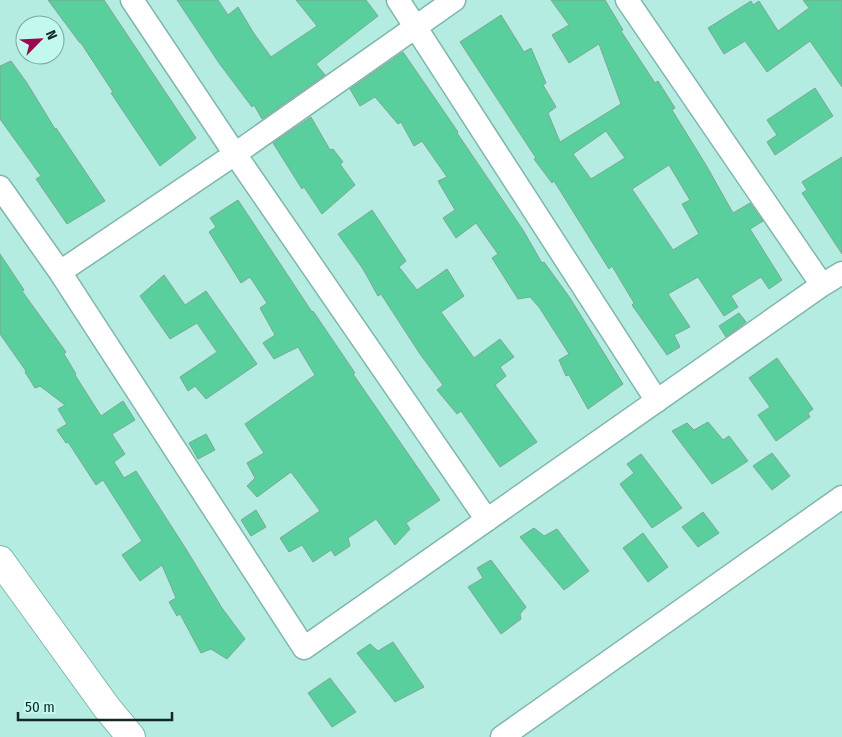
<svg xmlns="http://www.w3.org/2000/svg" width="842" height="737" font-family="'Fira Sans Condensed',sans-serif">
	<style>
		.building { fill: #59cf9e; stroke: #7ba892; fill-rule: evenodd }
		.lines { fill: none; stroke-linecap: round; stroke-linejoin: round }
		.street-casing { stroke: #80b6ad; stroke-width: 25 }
		.primary-casing { stroke: #80b6ad; stroke-width: 30 }
		.street { stroke: #fff; stroke-width: 22 }
		.primary { stroke: #fff; stroke-width: 28 }
	</style>
	<rect width="100%" height="100%" fill="#b4ece2"/>
	<path class="building" d="M48,0h56l92,138 -36,28 -39,-58 -10,-15 2,-1 -32,-49h-1z
		M177,0h41l10,15 10,-8 15,25 18,25 46,-31 -21,-26h70l12,16 -62,48 9,11 -63,44 -8,-14 -2,2 -33,-44z
		M551,0h54l18,30 -2,1 34,52 3,-2 17,27 -3,2 34,55 27,48 17,-10 13,18 -13,8 32,51 -13,9 -8,-12 -30,19 7,11 -14,9 -26,-39 -30,17 22,33 -16,8 6,12 -13,8 -35,-50 2,-2 -22,-37 -3,3 -55,-88 -2,2 -18,-24 2,-1 -76,-116 41,-27 23,37 7,-4 15,35 -3,2 13,22 -8,6 12,29 61,-38 -22,-60 -30,19 -17,-28 17,-10zM606,131l19,27 -34,21 -18,-25zM669,165l21,35 -8,4 17,30 -26,16 -41,-61z
		M803,0h39v87l-32,-46 -43,31 -22,-31 -21,13 -16,-26 43,-27 2,4 6,-4 19,30 31,-23z
		M403,52l55,80 -1,1 66,97 19,33 2,-1 26,36 53,86 -35,25 -19,-34 -3,1 -7,-16 10,-6 -30,-47 -9,-10 -12,2 -26,-41 6,-4 -22,-31 -20,15 -13,-20 12,-8 -17,-29 9,-4 -25,-36 -8,5 -13,-24 -3,2 -23,-27 -15,9 -10,-17z
		M11,61l16,22 28,46 1,-1 49,73 -38,23 -31,-45 5,-3 -41,-57v-53z
		M815,88l18,28 -58,39 -8,-13 10,-7 -10,-15z
		M311,117l19,33 3,-1 10,13 -3,2 15,21 -33,29 -18,-27 -2,2 -29,-46z
		M842,157v97l-40,-61 5,-3 -5,-8z
		M238,200l74,112 1,-1 42,62 -2,1 87,126 -34,23 4,6 -15,16 -19,-26 -28,19 2,8 -15,10 -4,-6 -18,12 -11,-17 -13,7 -9,-14 40,-27 -29,-39 -34,25 -10,-11 8,-8 -8,-15 17,-10 -19,-29 70,-49 -17,-28 -24,12 -11,-16 12,-8 -15,-27 7,-5 -17,-26 -9,6 -32,-51 7,-5 -6,-9z
		M372,210l34,51 -7,6 18,23 30,-21 17,27 -23,16 33,46 26,-19 14,18 -14,10 6,9 -11,9 42,57 -37,25 -39,-56 -4,3 -20,-24 6,-5 -23,-31 -39,-60 -3,2 -15,-27 -25,-35z
		M0,254l24,36 -2,1 44,61 -2,2 12,20 -1,1 26,41 22,-15 12,19 -23,14 13,20 -11,8 10,16 12,-7 50,78 36,59 23,31 -18,20 -16,-10 -10,4 -21,-39 -3,2 -8,-14 7,-4 -14,-33 -22,16 -18,-26 20,-14 -39,-61 -7,5 -28,-43 -2,1 -9,-13 10,-6 -9,-15 7,-4 -25,-19 -5,2 -10,-16 1,-1 -26,-37z
		M164,275l21,30 21,-14 51,73 -51,35 -11,-13 -7,5 -8,-14 37,-25 -20,-29 -27,16 -30,-43z
		M739,313l7,9 -20,15 -7,-11z
		M777,358l36,51 -5,4 2,4 -34,24 -18,-26 12,-8 -21,-29z
		M708,422l15,18 6,-4 19,25 -36,23 -40,-53 15,-8 7,7z
		M206,434l9,16 -17,9 -9,-16z
		M772,453l18,23 -18,14 -19,-24z
		M641,454l41,54 -30,20 -32,-44 14,-11 -7,-9z
		M256,510l10,17 -15,9 -10,-16z
		M703,512l16,21 -21,14 -16,-20z
		M534,528l10,8 13,-7 32,42 -25,19 -44,-53z
		M643,533l25,34 -20,15 -25,-34z
		M491,560l35,47 -6,7 1,5 -20,15 -33,-47 15,-9 -6,-10z
		M393,642l31,45 -29,15 -38,-49 13,-9 8,7z
		M330,678l26,34 -24,15 -24,-34z"/>
	<g class="lines">
		<defs>
			<path id="street" d="M132,0l103,154 252,366
				M398,0l259,401
				M627,0l195,285
				M0,187l60,85 244,376 518,-363 20,-12
				M60,272l175,-118 219,-154
				M502,737l340,-240"/>
			<path id="primary" d="M0,560l107,148 24,29"/>
		</defs>
		<use href="#street" class="street-casing"/>
		<use href="#primary" class="primary-casing"/>
		<use href="#street" class="street"/>
		<use href="#primary" class="primary"/>
	</g>
	<g transform="translate(40 40) rotate(66)"><circle r="24" fill="#c1f9ef" stroke="#7ba59e"/>
	<path d="M0-4L9 19L0 12L-9 19Z" fill="#9f064d"/>
	<text y="-8" font-size="14" font-weight="bold" text-anchor="middle" fill="#122825">N</text>
	</g>
	<path d="M18 712v8h154v-8" fill="none" stroke="#122825" stroke-width="2.5"/>
	<text x="25" y="712" font-size="15" fill="#122825" stroke="#c1f9ef" stroke-width="4" paint-order="stroke">50 m</text>
</svg>
